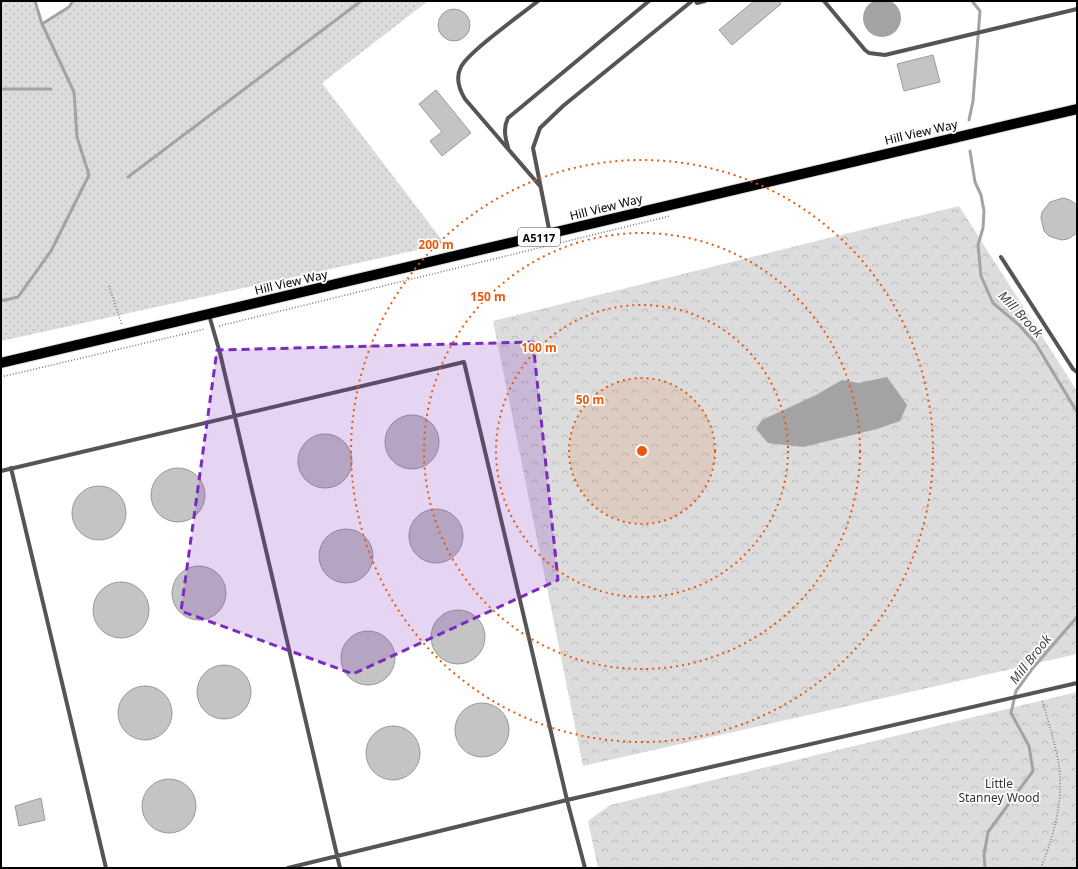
<svg xmlns="http://www.w3.org/2000/svg" width="1078" height="869" font-family="'Noto Sans',sans-serif">
	<style>
		.grass { fill: url(#grass-dots) }
		.forest { fill: url(#forest-crowns) }
		.water { fill: #a3a3a3 }
		.lines { fill: none; stroke-linecap: round; stroke-linejoin: round }
		.stream { stroke: #a3a3a3; stroke-width: 3 }
		.building { fill: #c4c4c4; stroke: #999 }
		.primary-casing { stroke: #dbdbdb; stroke-width: 12 }
		.path { stroke: #777; stroke-width: 1.5; stroke-dasharray: 1 2; stroke-linecap: butt }
		.service { stroke: #555; stroke-width: 4 }
		.primary { stroke: #000; stroke-width: 10 }
		.marked { fill: #7b2cbf; fill-opacity: 0.2; stroke: #7b2cbf; stroke-width: 3; stroke-dasharray: 8 5; stroke-linejoin: round }
		.ring { fill: none; stroke: #e8590c; stroke-width: 2; stroke-dasharray: 2 4 }
		.labels { text-anchor: middle; dominant-baseline: central; stroke-width: 3.5; stroke-linejoin: round; paint-order: stroke }
		.shield { fill: #fff; stroke: #4c4c4c; stroke-width: 1 }
		.shield-label { font-size: 11px; font-weight: bold; fill: #000 }
		.street-label { font-size: 12px; fill: #000; stroke: #fff }
		.park-label { font-size: 12px; fill: #333; stroke: #fff }
		.water-label { font-size: 13px; font-style: italic; fill: #444; stroke: #fff }
		.centre { fill: #e8590c; stroke: #fff; stroke-width: 2 }
		.ring-label { font-size: 12px; text-anchor: middle; font-weight: bold; fill: #e8590c; stroke: #fff; stroke-width: 3.5; stroke-linejoin: round; paint-order: stroke }
	</style>
	<defs>
		<pattern id="grass-dots" width="8" height="8" patternUnits="userSpaceOnUse"><rect width="8" height="8" fill="#dcdcdc"/><path d="M2 2h.1M6 6h.1" fill="none" stroke="#bbb" stroke-width="1.8" stroke-linecap="round"/></pattern>
		<pattern id="forest-crowns" width="20" height="18" patternUnits="userSpaceOnUse"><rect width="20" height="18" fill="#dcdcdc"/><path d="M2 6a3 3 0 1 1 6 0M12 15a3 3 0 1 1 6 0" fill="none" stroke="#bbb"/></pattern>
	</defs>
	<rect width="100%" height="100%" fill="#fff"/>
	<path class="grass" d="M1,1h34l7,23 27,-17 4,-6h355l-106,82 123,161 -444,97z"/>
	<path class="forest" d="M959,206l118,185v263l-494,112 -90,-445z
		M1077,692v176h-479l-10,-47 22,-16z"/>
	<path class="water" d="M863 18a19 19 0 1 1 38 0a19 19 0 1 1-38 0Z
		M887,377l20,28 -7,16 -23,8 -74,18 -35,-4 -12,-14 6,-9 54,-25 26,-15 17,3z"/>
	<g class="lines">
		<path class="stream" d="M42,24l27,-17 4,-6
			M1,89h50
			M969,120l4,-19 7,-90 -8,-10
			M970,151l5,31 6,13 3,16 -1,17 -5,17 3,31 12,27 26,22 17,19 41,68
			M128,177l233,-176
			M1,301l17,-4 33,-46 38,-76 -12,-38 -3,-45 -32,-68 -7,-23
			M985,868l-1,-13 4,-23 45,-61 -4,-25 -18,-33 5,-22 16,-22 45,-52"/>
	</g>
	<path class="building" d="M754,1h25l2,3 -49,41 -13,-15z
		M438 25a16 16 0 1 1 32 0a16 16 0 1 1-32 0Z
		M933,55l7,27 -36,9 -7,-27z
		M436,90l35,43 -29,23 -12,-15 12,-9 -23,-28z
		M1063,198l7,2 7,5v28l-9,6 -7,1 -12,-4 -5,-5 -3,-13 1,-6 8,-10z
		M385 442a27 27 0 1 1 54 0a27 27 0 1 1-54 0Z
		M298 461a27 27 0 1 1 54 0a27 27 0 1 1-54 0Z
		M151 495a27 27 0 1 1 54 0a27 27 0 1 1-54 0Z
		M72 513a27 27 0 1 1 54 0a27 27 0 1 1-54 0Z
		M409 536a27 27 0 1 1 54 0a27 27 0 1 1-54 0Z
		M319 556a27 27 0 1 1 54 0a27 27 0 1 1-54 0Z
		M172 593a27 27 0 1 1 54 0a27 27 0 1 1-54 0Z
		M93 610a28 28 0 1 1 56 0a28 28 0 1 1-56 0Z
		M431 637a27 27 0 1 1 54 0a27 27 0 1 1-54 0Z
		M341 658a27 27 0 1 1 54 0a27 27 0 1 1-54 0Z
		M197 692a27 27 0 1 1 54 0a27 27 0 1 1-54 0Z
		M118 713a27 27 0 1 1 54 0a27 27 0 1 1-54 0Z
		M455 730a27 27 0 1 1 54 0a27 27 0 1 1-54 0Z
		M366 753a27 27 0 1 1 54 0a27 27 0 1 1-54 0Z
		M142 806a27 27 0 1 1 54 0a27 27 0 1 1-54 0Z
		M41,798l4,22 -26,6 -4,-20z"/>
	<g class="lines">
		<defs>
			<path id="primary" d="M1,363l1076,-254"/>
		</defs>
		<use href="#primary" class="primary-casing"/>
		<path class="path" d="M109,286l13,39
			M219,326l451,-110
			M1,377l204,-48
			M1041,868c14,-36 25,-75 16,-113 -4,-19 -10,-37 -15,-56"/>
		<path class="service" d="M538,1c-16,13 -70,51 -77,66 -6,11 -2,22 4,32l75,87
			M696,1l1,2 8,-2
			M824,1l41,49 4,3 16,2 192,-46
			M508,147c-3,-10 -5,-19 0,-29l141,-117
			M550,234l-17,-86 7,-20 23,-22 129,-105
			M1001,257l72,112 4,3
			M209,315l11,38 120,515
			M11,468l95,400
			M1,471l463,-109 103,438 510,-117
			M288,868l279,-68 18,68"/>
		<use href="#primary" class="primary"/>
	</g>
	<path class="marked" d="M533,342l25,238 -205,94 -172,-63 36,-261z"/>
	<circle cx="642" cy="451" r="73" fill="#e8590c" fill-opacity=".12"/>
	<g class="ring">
		<circle cx="642" cy="451" r="73"/>
		<circle cx="642" cy="451" r="146"/>
		<circle cx="642" cy="451" r="218"/>
		<circle cx="642" cy="451" r="291"/>
	</g>
	<g class="labels">
		<rect class="shield" x="518" y="228" width="42" height="18" rx="3"/>
		<g class="shield-label">
			<text x="539" y="237">A5117</text>
		</g>
		<g class="street-label">
			<text transform="translate(921 132) rotate(-13)">Hill View Way</text>
			<text transform="translate(606 207) rotate(-14)">Hill View Way</text>
			<text transform="translate(291 282) rotate(-13)">Hill View Way</text>
		</g>
		<g class="park-label">
			<text x="999" y="783">Little<tspan x="999" dy="14">Stanney Wood</tspan></text>
		</g>
		<g class="water-label">
			<text transform="translate(1021 314) rotate(47)">Mill Brook</text>
			<text transform="translate(1030 659) rotate(-52)">Mill Brook</text>
		</g>
	</g>
	<circle cx="642" cy="451" r="6" class="centre"/>
	<g class="ring-label">
		<text x="436" y="249">200 m</text>
		<text x="488" y="301">150 m</text>
		<text x="539" y="352">100 m</text>
		<text x="590" y="404">50 m</text>
	</g>
	<rect width="1078" height="869" fill="none" stroke="#000000" stroke-width="4"/>
</svg>
